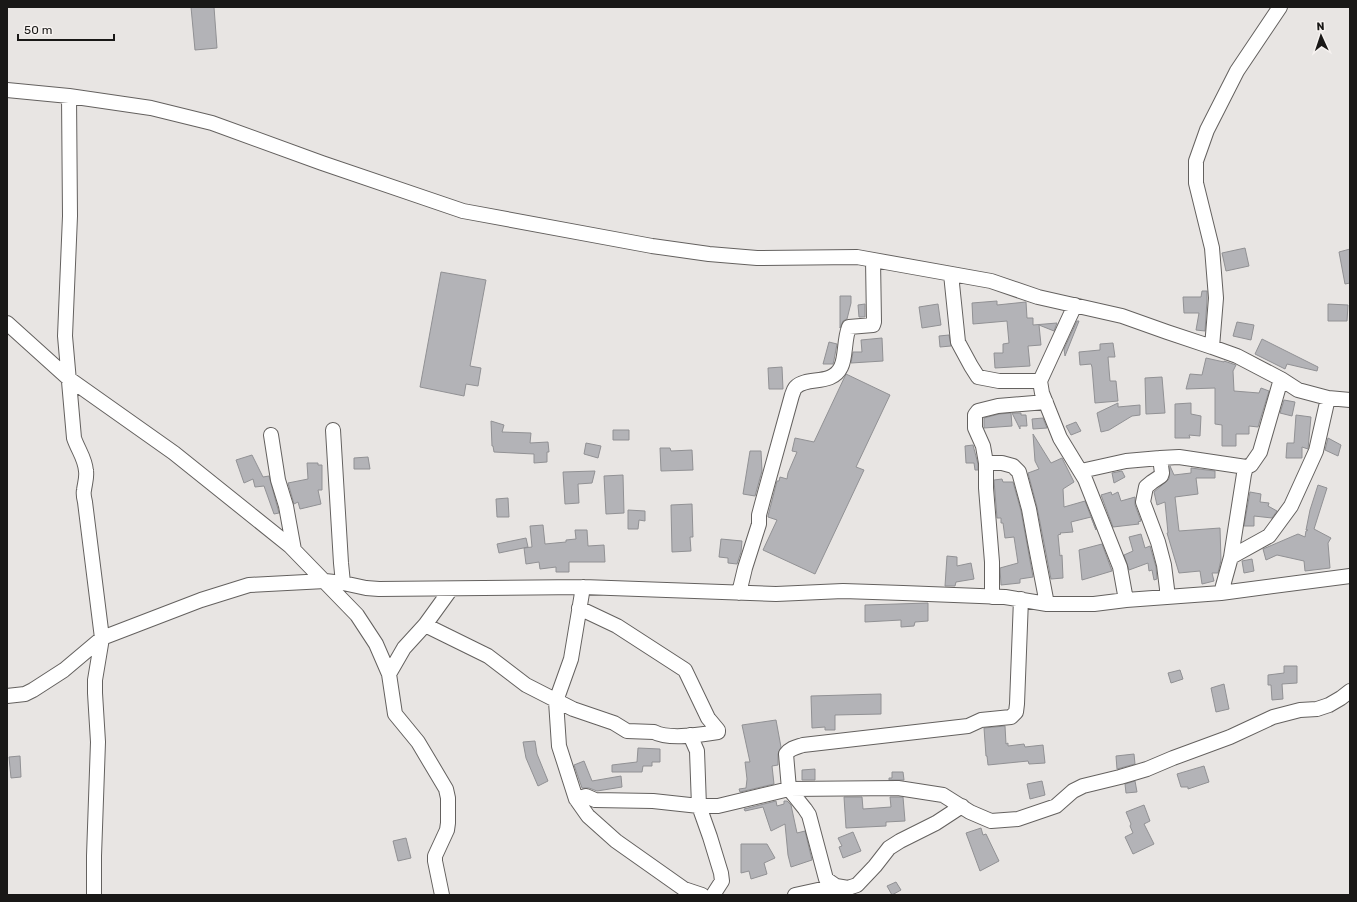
<svg xmlns="http://www.w3.org/2000/svg" width="1357" height="902" font-family="Rubik,sans-serif">
	<style>
		.building { fill: #b3b3b7; stroke: #919194 }
		.lines { fill: none; stroke-linecap: round; stroke-linejoin: round }
		.minor-casing { stroke: #64615f; stroke-width: 16 }
		.minor { stroke: #fff; stroke-width: 14 }
	</style>
	<rect width="100%" height="100%" fill="#e8e5e3"/>
	<path class="building" d="M191,7h23l3,41 -22,2z
		M1245,248l4,18 -23,5 -4,-18z
		M1350,249v34l-5,1 -6,-32z
		M441,272l45,8 -16,86 11,2 -3,18 -12,-2 -2,12 -44,-9z
		M1202,291h5v9l-2,31 -9,-1 3,-17h-15l-1,-16h18z
		M840,296h11v7l-4,16 -4,2 -3,7z
		M997,301v4l29,-3 1,16h6v7l24,-2 -3,8 -15,-6 2,20 -13,1 2,20 -35,2 -1,-15h9v-9l6,-1 -2,-22 -34,3 -1,-21z
		M865,304v13h-6l-1,-12z
		M938,304l3,21 -19,3 -3,-21z
		M1328,304l20,1 -1,16h-19z
		M1077,321h2l-14,35 -1,-7z
		M1237,322l17,3 -3,15 -18,-4z
		M949,335l2,11 -11,1 -1,-11z
		M882,338l1,23 -32,2 2,-11h9l-1,-12z
		M1262,339l56,28 -1,4 -30,-7 -2,5 -30,-15z
		M829,342l8,2 -3,16 -1,4h-10z
		M1113,343l2,14h-7l2,24h6l2,20 -23,2 -3,-36 -1,-3 -11,1 -1,-13 21,-2v-6z
		M1206,358l18,4v-1l12,4 -3,6 1,20 25,2 2,-5 8,3 -11,36 -9,-1v8h-13v12h-14v-21l-7,-1v-36l-29,1 4,-15 12,1z
		M782,367l1,22h-14l-1,-21z
		M846,374l44,21 -34,72 8,3 -49,104 -52,-24 14,-30 -9,-3v-1l9,-35h2l1,-4 7,2 1,-6 9,-21 -5,-1 3,-13 19,4z
		M1162,377l3,36 -19,1 -1,-36z
		M1284,400l11,2 -3,14 -12,-3z
		M1118,403v4l22,-2v10l-8,1 -23,14 -8,2 -4,-19z
		M1191,403v11l10,2 -1,20 -11,-1 1,3h-15v-34z
		M1011,413l1,13 -28,2v-10l15,-4z
		M1012,413h9v2h5l1,11h-7v3z
		M1296,415l15,2 -3,32 -6,-2v11h-16l1,-15h7z
		M1043,418l4,10 -14,1 -1,-10z
		M491,421l13,4 -2,7 29,1 -1,10 18,-1 1,10h-2v10l-13,1v-9l-40,-2 -1,-6h-1z
		M1076,422l5,9 -10,4 -5,-9z
		M613,430h16v10h-16z
		M1033,434l18,29 11,-5 12,24 -11,7 1,18 21,-6 11,29 -5,-13 -20,5 2,10 -13,1 1,1 -3,1 2,21 2,-1 1,23 -12,1 -14,-72 -9,-34 11,-4 -4,-8z
		M1328,438l13,7 -3,11 -13,-6z
		M586,443l15,3 -3,12 -14,-4z
		M973,445l5,19v6h-3l-1,-7h-8l-1,-17z
		M660,448h10l1,3 21,-1 1,20 -32,1z
		M750,451h11l1,20 -7,25 -12,-2z
		M252,455l11,22 6,-1 10,37 -5,1 -10,-28 -9,1 -2,-8 -9,4 -8,-23z
		M368,457l2,12h-16v-11z
		M307,463h11v2h4v25h-4l3,14 -21,5 -2,-7 -4,2 -6,-21 20,-4z
		M1170,466l4,9 17,-2v-5l24,3v7h-19l2,16 -23,3 4,34 41,-3 1,32 -3,13h-6l2,8 -12,3 -2,-13 -21,2 -12,-40h1l-3,-31 -8,3 -3,-13 15,-13z
		M595,471l-3,12 -14,1 1,19 -14,1 -2,-32z
		M1122,471l3,6 -11,6 -2,-10z
		M623,475l1,38 -18,1 -2,-38z
		M1002,479l1,3h10l8,29 12,66 -13,2v4l-19,2 -1,-17 18,-5 -4,-26 -9,1 -2,-15h-2v-5h-4l-3,-38z
		M1318,485l9,3 -13,41 17,9 -3,5 2,25 -25,3 -1,-10 -27,-6 -11,5 -3,-11 35,-15 7,3 1,-6 2,-1h-2l4,-20z
		M1111,492l1,3 6,-3 3,9 14,-4v8l6,16 -3,1 1,2 -26,3 -12,-32z
		M1250,492l11,2 -1,8 9,1 -1,3 9,5 -5,7 -18,-2v10h-10z
		M508,498l1,19h-12l-1,-18z
		M692,504l1,33h-3l1,14 -19,1 -1,-47z
		M628,510l17,1v10l-6,-1 -1,9h-10z
		M543,525l2,19 21,-2v-2l10,-1 -1,-9h12l1,16 16,-1 1,17h-36v10h-13v-5l-16,2 -1,-7 -13,2 -2,-16 8,-1 -2,-21z
		M1141,534l4,14 5,-2 6,21 1,12 -3,1 -2,-10 -3,1 -1,-8 -19,7 -5,-15 9,-4 -4,-14z
		M526,538l2,9 -29,6 -2,-9z
		M721,539l21,2 -1,11 -4,12 -9,-1v-5l-9,-1z
		M1102,544l10,27 -30,9 -3,-30z
		M947,556l10,1v9l14,-3 3,16 -18,3 -1,4h-10z
		M1252,559l2,12 -10,2 -2,-12z
		M928,603v18l-13,1 -1,4 -13,1v-7l-36,2v-17z
		M1284,666h13v17l-15,1 1,15 -11,1 -1,-15h-3v-10l16,-2z
		M1180,670l3,9 -12,4 -3,-10z
		M1224,684l5,25 -13,3 -5,-24z
		M881,694v20l-46,1v15h-10v-3l-13,1 -1,-32z
		M776,720l5,27 -3,7v11l-6,1 2,18 -34,8 -1,-3 7,-1 1,-9 -2,-17h5l-8,-37z
		M1005,726l1,18 2,-1v3l16,-2 1,3 18,-2 2,18 -16,1 -1,-3 -40,4 -1,-9h-1l-2,-28z
		M535,741l2,13 11,27 -10,5 -12,-28 -3,-16z
		M638,748l22,1v13h-8v4h-9l-1,6h-30v-7l25,-3z
		M1134,754l1,10 -18,5 -1,-13z
		M20,756l1,21 -10,1 -2,-21z
		M584,761l8,20 29,-5 1,11 -25,4 -8,-3h-7l-8,-23z
		M1204,766l5,16 -21,7v-2h-7l-4,-13z
		M815,769v11h-13v-10z
		M892,772h11l1,8h-15v-2h3z
		M1042,781l3,14 -15,4 -3,-15z
		M1135,781l2,11 -11,1 -1,-9z
		M844,797h18l1,12 28,-2 -1,-10h13l2,24 -19,1v4l-40,2z
		M776,801l1,5 7,-2v-3h3l4,4 6,28 8,-2 7,29 -21,7 -3,-12 -3,-31 -14,7 -8,-24 -18,4 -1,-2z
		M1144,805l6,16 -6,3 10,20 -21,10 -8,-17 8,-4 -3,-7 1,-2 -5,-12z
		M981,828l2,7 3,-1 13,27 -19,10 -14,-38z
		M853,832l8,19 -18,7 -4,-11 3,-1 -4,-8z
		M406,838l5,20 -13,3 -5,-20z
		M741,844h26l8,14 -11,5 3,11 -16,5 -2,-8 -8,2z
		M896,882l5,8 -9,5 -5,-9z"/>
	<g class="lines">
		<defs>
			<path id="minor" d="M7,90l62,6 82,12 61,15 110,40 141,48 189,35 57,8 48,4 100,-1 134,24 47,16 84,19 45,16 45,15 25,9 44,23 17,11 30,8 22,2
				M69,96l1,120 -5,120 9,102c4,12 11,20 12,33 1,6 -1,12 -2,19 -1,4 0,8 1,12l17,136 -7,42v13l3,49 -4,114v39
				M951,274l7,68 13,24 7,11 21,4h41
				M1075,305l-35,76 2,12 18,45 25,41 35,88 6,33
				M7,323l61,55 106,75 116,93 67,69 19,29 13,30 6,40 23,28 28,47 2,9v25l-1,7 -12,26v5l7,34
				M1212,347l4,-49 -4,-50 -16,-65v-22l11,-31 30,-59 43,-64
				M333,430l8,133 2,20
				M271,435l7,45 8,26 8,44
				M986,463h16l11,3 6,6 10,37 6,33 12,62
				M1081,471l45,-10 34,-3
				M1231,557l38,-21 22,-30 25,-55 12,-53
				M583,587l-12,72 -15,42 3,45 17,53 12,17 28,25 68,48 18,6
				M739,593l6,-25 14,-44v-9l4,-15 29,-105c1,-2 2,-7 4,-8 11,-11 36,-1 45,-20 5,-10 3,-27 8,-40l24,-2 1,-3 -1,-62
				M1221,593l10,-36 13,-83 2,-7 5,-2 9,-13 21,-73
				M992,597v-35l-6,-74v-25l-3,-17 -8,-18v-13l3,-4 20,-5 48,-4
				M1167,597v-8l-3,-24 -6,-23 -15,-40 3,-15 6,-5 9,-6 1,-3 -2,-15 19,-1 67,10
				M425,625l63,31 38,29 47,24 41,14 13,8 27,1c15,8 46,3 64,0v-2l-10,-12 -23,-48 -68,-44 -38,-18
				M389,674l15,-26 21,-23 26,-36
				M7,696l18,-2 8,-4 31,-20 38,-32 99,-38 48,-15 76,-4 18,2 23,5 13,1 204,-2 193,7 67,-3 60,2 102,4 42,7h47l32,-4 95,-7 129,-17
				M690,735l7,16 2,55 11,31 11,36 1,8 -9,14
				M576,799l10,-3 9,4 58,1 46,5h19l71,-17 109,-1 45,7 27,17 21,9 27,-2 38,-13 17,-15 10,-5 37,-9 27,-8 26,-11 57,-21 43,-20 27,-7 17,-1 12,-4 12,-7 9,-7
				M795,895l41,-9 12,2 9,-3 18,-19 14,-18 11,-7 36,-18 26,-17
				M838,895l-2,-9 -10,-7 -17,-64 -4,-6 -16,-20 -3,-35c4,-6 11,-7 17,-9l165,-19 13,-6 30,-3 5,-5 1,-8 4,-105"/>
		</defs>
		<use href="#minor" class="minor-casing"/>
		<use href="#minor" class="minor"/>
	</g>
	<rect width="1357" height="902" fill="none" stroke="#191817" stroke-width="16"/>
	<g transform="translate(1321 36) rotate(357)" stroke="#f6f2f0" stroke-width="3" paint-order="stroke">
	<path d="M0-3L7 15L0 10L-7 15Z" fill="#191817"/>
	<text y="-6" font-size="11" font-weight="bold" text-anchor="middle" fill="#191817">N</text>
	</g>
	<path d="M18 34v6h96v-6" fill="none" stroke="#191817" stroke-width="2"/>
	<text x="24" y="34" font-size="12" fill="#191817" stroke="#f6f2f0" stroke-width="3" paint-order="stroke">50 m</text>
</svg>
